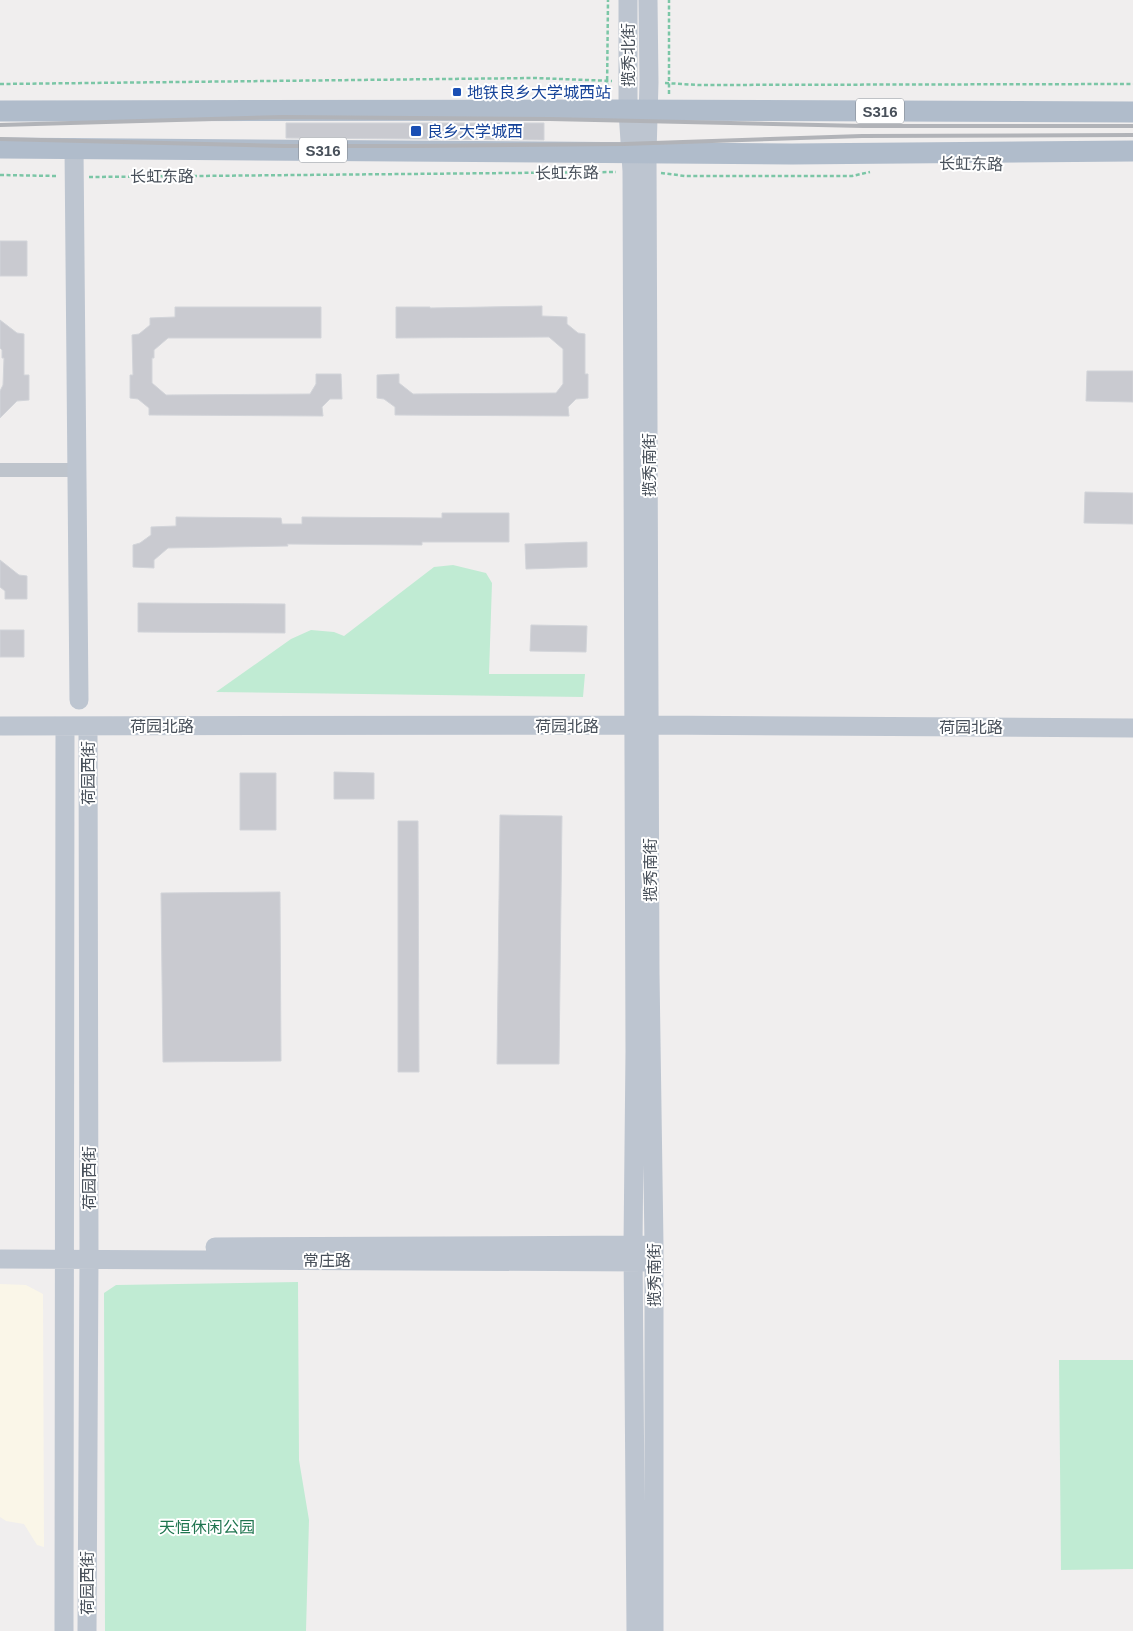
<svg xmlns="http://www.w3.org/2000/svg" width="1133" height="1631" font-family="Helvetica,'Noto Sans SC',sans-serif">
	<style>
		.commercial { fill: #faf6e8 }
		.green { fill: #c0ebd3 }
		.building { fill: #c9cad0; stroke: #d2d4d9 }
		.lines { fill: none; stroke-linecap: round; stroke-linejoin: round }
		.path { stroke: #7bc6a6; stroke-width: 2.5; stroke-dasharray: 4 2.5; stroke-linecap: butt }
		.street { stroke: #bec4cc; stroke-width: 14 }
		.secondary { stroke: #bdc5d0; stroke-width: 19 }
		.primary { stroke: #b0bccb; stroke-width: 21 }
		.rail { stroke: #b1b3b8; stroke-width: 4 }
		.transit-dot { fill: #1a4fb4; stroke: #fff; stroke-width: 2 }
		.labels { text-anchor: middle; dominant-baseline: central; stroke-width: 4; stroke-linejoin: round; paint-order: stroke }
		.shield { fill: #fff; stroke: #7f848c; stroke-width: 1 }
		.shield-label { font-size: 15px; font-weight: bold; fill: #48505a }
		.street-label { font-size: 16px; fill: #48505a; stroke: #fff }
		.transit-label { font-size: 16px; fill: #164399; stroke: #fff; text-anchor: start }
		.park-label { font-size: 16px; fill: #1f754f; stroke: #fff }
	</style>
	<rect width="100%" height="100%" fill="#f0eeee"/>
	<path class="commercial" d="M0,1284l26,1 17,9 1,253 -7,-2 -13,-21 -18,-3 -6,-4z"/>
	<path class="green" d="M453,565l33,8 6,10 -3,91h96l-2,23 -367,-5 75,-53 20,-9 23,2 10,4 90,-69z
		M298,1282l1,178 10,60 -3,111h-201l-1,-338 12,-8z
		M1059,1360h74v209l-72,1z"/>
	<path class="building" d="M286,123h258v17l-258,-2z
		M0,241h27v35h-27z
		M542,306v10l25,1v7l11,9 7,1v40h3v24l-12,1 -8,8 1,9 -174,-1v-8l-11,-8 -7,-1v-23l22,-1v9l14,11 143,-1 7,-9v-35l-14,-12 -153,1v-31h34v1z
		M175,307h146v31h-153l-14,12v8h-2v25l14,12 144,-1 6,-10v-10h25l1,25h-12l-8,8 1,9 -174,-1v-7l-11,-9 -8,-1v-23h3l-1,-40 7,-1 11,-9v-7l25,-1z
		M0,320l17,13 7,1v41h5v25l-12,1 -17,17v-27l3,-6 1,-27h-2v-8l-2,-2z
		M1087,371h46v31l-47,-1z
		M1085,492l48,1v31l-49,-1z
		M442,513h67v29h-87v3l-135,-1 1,2 -120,2 -14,12v8l-21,-1v-22l7,-2 11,-8v-8l25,-1v-9l105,1 1,6h20v-7l140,1z
		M587,542v25l-61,2 -1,-25z
		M0,560l19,15 8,1v23h-22v-8l-5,-4z
		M138,603l147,1v29l-147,-1z
		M531,625l56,1 -1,26 -56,-1z
		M0,630h24v27h-24z
		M334,772l40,1v26h-40z
		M240,773h36v57h-36z
		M500,815l62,1 -3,248h-62z
		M398,821h20l1,251h-21z
		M280,892l1,169 -118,1 -2,-169z"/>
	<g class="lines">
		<path class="path" d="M665,83l34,2 434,-1
			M0,84l535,-6 77,3
			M607,93l1,-93
			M669,94v-94
			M661,173l24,3h167l18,-4
			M0,175l58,1
			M89,177l527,-5"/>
		<path class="street" d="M0,470h76"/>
		<path class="secondary" d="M628,0v111l4,60 3,880 -2,194 3,386
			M648,0l1,82 -2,72 3,819 4,272v386
			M74,148l5,552
			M0,726l649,-1 484,3
			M215,1247l430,-2
			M0,1259l644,3
			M64,1631l1,-905
			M87,1631l2,-372 -1,-533"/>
		<path class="primary" d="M0,111l607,-1 526,2
			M0,148l792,6 341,-3"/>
		<path class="rail" d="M0,125l282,-8 268,2 313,7h270
			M0,139l284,7h132l208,-2 238,-8 271,-1"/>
	</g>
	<g class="transit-dot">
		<rect x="452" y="87" width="10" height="10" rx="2.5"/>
		<rect x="410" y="125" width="12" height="12" rx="2.5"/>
	</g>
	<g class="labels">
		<g class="shield">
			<rect x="856" y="98.5" width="48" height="25" rx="4"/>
			<rect x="299" y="137.5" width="48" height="25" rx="4"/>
		</g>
		<g class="shield-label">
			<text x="880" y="111">S316</text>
			<text x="323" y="150">S316</text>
		</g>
		<g class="street-label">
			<text transform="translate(628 55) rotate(-90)">揽秀北街</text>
			<text transform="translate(971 164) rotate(1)">长虹东路</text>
			<text transform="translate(567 173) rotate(-1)">长虹东路</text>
			<text x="162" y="176">长虹东路</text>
			<text transform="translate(649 465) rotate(-90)">揽秀南街</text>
			<text x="162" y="726">荷园北路</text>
			<text x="567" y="726">荷园北路</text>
			<text x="971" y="727">荷园北路</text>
			<text transform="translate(88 773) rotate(-90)">荷园西街</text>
			<text transform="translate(650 870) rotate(-90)">揽秀南街</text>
			<text transform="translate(89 1178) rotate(-90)">荷园西街</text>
			<text x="327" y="1260">常庄路</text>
			<text transform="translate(654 1275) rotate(-90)">揽秀南街</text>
			<text transform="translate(87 1583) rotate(-90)">荷园西街</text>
		</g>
		<g class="transit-label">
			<text x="467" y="92">地铁良乡大学城西站</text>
			<text x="427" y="131">良乡大学城西</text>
		</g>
		<g class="park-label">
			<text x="207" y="1527">天恒休闲公园</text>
		</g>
	</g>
</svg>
